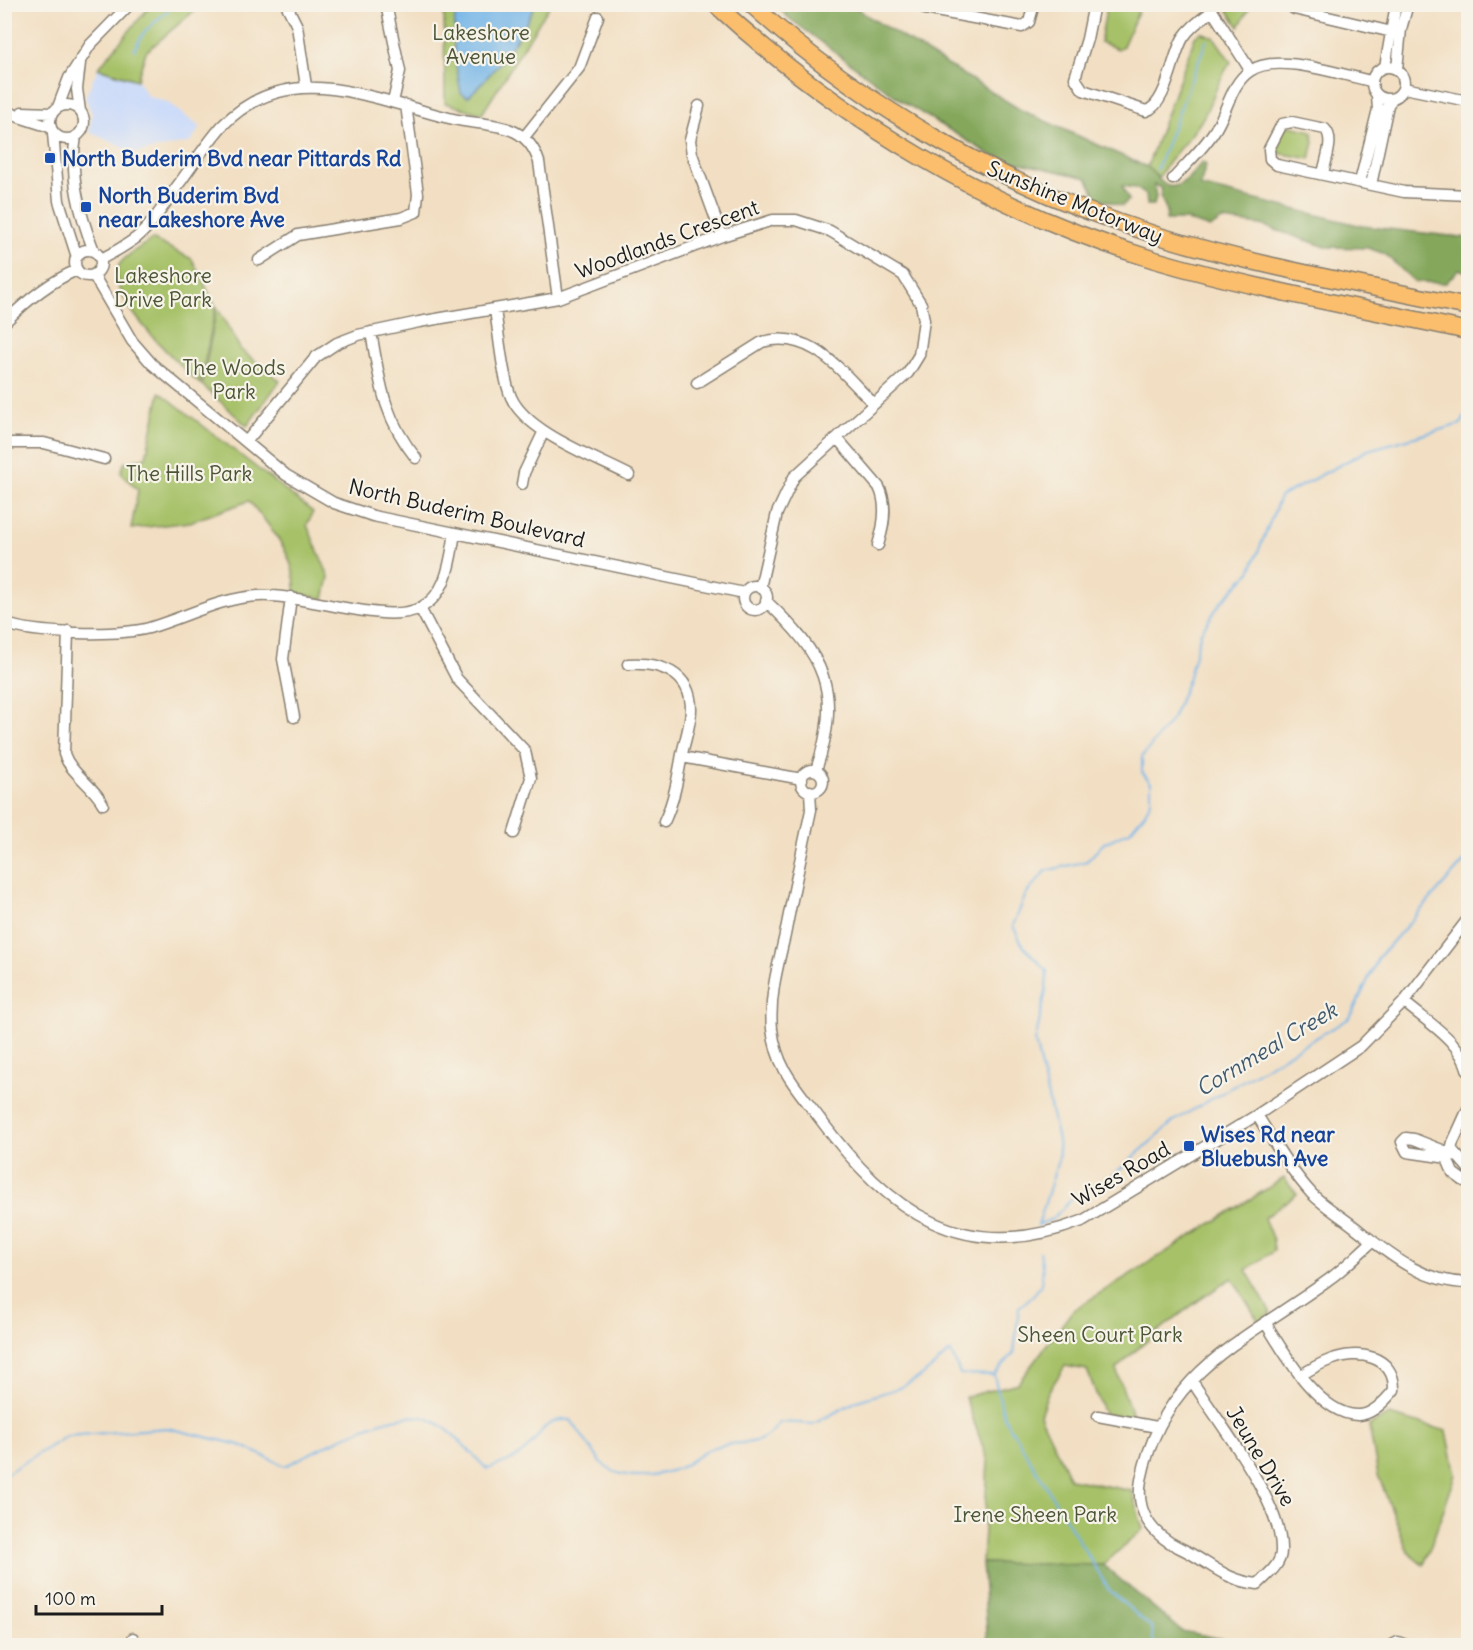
<svg xmlns="http://www.w3.org/2000/svg" width="1473" height="1650" font-family="Delius,sans-serif">
	<style>
		.built { fill: #ccdbf9 }
		.green { fill: #a6c168; stroke: #616e42; stroke-width: 1.5 }
		.forest { fill: #84a75c; stroke: #50623c; stroke-width: 1.5 }
		.water { fill: #74b5e8; stroke: #486882; stroke-width: 1.5 }
		.lines { fill: none; stroke-linecap: round; stroke-linejoin: round }
		.stream { stroke: #74b5e8; stroke-width: 2 }
		.minor-casing { stroke: #877e70; stroke-width: 13 }
		.highway-casing { stroke: #877e70; stroke-width: 19 }
		.minor { stroke: #fff; stroke-width: 10 }
		.highway { stroke: #fabe6d; stroke-width: 16 }
		.transit-dot { fill: #1a4fb4; stroke: #f7f3e8; stroke-width: 2 }
		.labels { text-anchor: middle; dominant-baseline: central; stroke-width: 4.5; stroke-linejoin: round; paint-order: stroke }
		.park-label { font-size: 21px; fill: #4c5637; stroke: #f7f3e8 }
		.transit-label { font-size: 21px; font-weight: bold; fill: #164399; stroke: #f7f3e8; text-anchor: start }
		.street-label { font-size: 21px; fill: #1c1c1c; stroke: #f7f3e8 }
		.water-label { font-size: 22px; font-style: italic; fill: #3f596e; stroke: #f7f3e8 }
	</style>
	<rect width="100%" height="100%" fill="#f7f3e8"/>
	<filter id="ink" filterUnits="userSpaceOnUse"><feTurbulence type="fractalNoise" baseFrequency=".0167" numOctaves="2"/><feDisplacementMap in="SourceGraphic" scale="12" xChannelSelector="R" yChannelSelector="G"/><feConvolveMatrix kernelMatrix="1 2 1 2 8 2 1 2 1" color-interpolation-filters="sRGB"/></filter>
	<filter id="wash" filterUnits="userSpaceOnUse"><feTurbulence type="fractalNoise" baseFrequency=".008" numOctaves="4" result="noise"/><feDisplacementMap in="SourceGraphic" scale="24" xChannelSelector="R" yChannelSelector="G"/><feGaussianBlur stdDeviation="1.35" result="paint"/><feColorMatrix in="noise" values="0 0 0 0 0 0 0 0 0 0 0 0 0 0 0 0 0 1.4 0 .05"/><feComposite in="paint" operator="in"/></filter>
	<g filter="url(#wash)">
		<rect width="100%" height="100%" fill="#f2dfc3"/>
		<path class="built" d="M98,68l39,12 11,16 19,6 33,25 -9,15 -55,11 -47,-21 3,-18 -7,-17z"/>
		<path class="green" d="M151,5h50l-55,47 -9,28 -39,-12z
			M444,5h106l-68,109 -37,-11z
			M1107,5h34l-18,41 -5,3 -18,-7z
			M1224,5h27l-12,22z
			M1201,32l13,5 17,25c-14,18 -18,40 -30,59 -12,20 -32,35 -42,57l-12,-11 48,-130z
			M1291,126l21,5 2,11 -4,17 -32,-6 -4,-5 10,-21z
			M152,239l40,20 24,48 -16,77c-19,-18 -98,-89 -81,-119 6,-10 24,-19 33,-26z
			M217,307l24,43 39,31 -33,45 -45,-41z
			M160,392l153,120 -6,13 22,52 -5,22 -29,-6c2,-37 -24,-65 -46,-92l-59,21 -59,7 7,-39 -17,-17 3,-10 22,-6z
			M1284,1178l13,16 -33,24 9,22 1,11 -28,19 25,43 -12,9 -27,-44c-42,27 -81,57 -116,91l17,49 -29,-4 -17,-44 -22,-4 -17,26 -8,23 30,64 62,12 11,38 -40,36 -121,-2 6,-102 -23,-64 53,-14 55,-73z
			M1389,1415l58,16 9,44 -32,90 -16,-13 -30,-77 -9,-49z"/>
		<path class="forest" d="M775,5h78l13,10 155,95 126,57c6,4 11,13 17,17 14,10 30,-12 38,-22l4,3 -6,21 162,40 106,12v35l-9,-4 -13,14 -31,-1 -30,-28 -17,-6 -42,-1 -65,-22 -39,-5 -12,8 -24,-8h-20l1,-9 -7,-15 2,-8 -8,-3 2,12 -2,8h-7l-1,-10 -10,-7 -14,-2 7,14 -7,6 -25,-8 -10,-20 -93,-21 -91,-55 -113,-83z
			M982,1563l121,2 79,66 71,14h-265z"/>
		<path class="water" d="M455,5h80c-15,34 -40,66 -67,92l-7,-4 -7,-39z"/>
		<g class="lines">
			<path class="stream" d="M134,50l10,-18 31,-28
				M1157,169l50,-130
				M1040,1224l12,-5 22,-22 36,-19 64,-57 176,-103 28,-60 90,-101
				M1038,1226l21,-69 -1,-17 -23,-98 11,-52 1,-19 -24,-25 -10,-20 13,-32 20,-23 41,-10 17,-18 26,-12 15,-18 6,-12v-18l-9,-11v-15l30,-38 16,-39 13,-48 20,-30 29,-30 30,-75 88,-47 93,-26 7,-13
				M994,1375l10,42 105,173 43,38 2,18
				M4,1475l63,-39 100,-8 73,17 45,21c32,-15 112,-63 146,-46 21,9 39,33 56,49 10,-4 22,-7 31,-13 23,-13 20,-39 53,-36 7,10 28,42 36,48 20,13 51,8 72,0 12,-5 23,-17 36,-21 28,-9 44,5 65,-25l33,2 44,-23 42,-13 23,-12 27,-23 2,-1 9,22 34,1 20,-22 5,-46c24,-18 27,-25 21,-55"/>
		</g>
	</g>
	<g filter="url(#ink)">
		<g class="lines">
			<defs>
				<path id="minor" d="M286,4l11,22 9,60
					M386,4l14,67 -7,31
					M920,4l5,5 97,18 7,-5 5,-18
					M1094,4l-7,35 -12,39 8,12 63,21c21,-6 26,-55 37,-73 7,-11 18,-19 28,-26
					M1208,4l42,66
					M1294,9l98,23
					M1372 83a16 16 0 1 1 32 0a16 16 0 1 1-32 0Z
					M1385,67l11,-63
					M1397,69l4,-40 7,-25
					M1404,88l64,13
					M50 122a17 17 0 1 1 34 0a17 17 0 1 1-34 0Z
					M699,106l-9,34 2,14 30,82
					M58,107l11,-29 21,-33 40,-41
					M4,109l15,8 31,10
					M80,111l-3,-22 3,-26
					M22,112l30,1
					M53,133l6,68 18,56
					M76,136c-7,40 4,79 18,115
					M525,136l54,-68 19,-51
					M1323,174c2,-13 12,-35 2,-45l-33,-7 -10,2 -13,25 1,10 7,6 127,27 64,3
					M1173,179c14,-16 31,-31 42,-49 12,-18 16,-47 35,-59 26,-19 91,4 121,10
					M1360,182l18,-73 -1,-13
					M1371,185l17,-80 4,-6
					M75 263a13 13 0 1 1 26 0a13 13 0 1 1-26 0Z
					M101,259c12,-6 24,-13 35,-21 18,-14 31,-39 45,-57 13,-18 26,-38 41,-55 67,-69 149,-27 227,-8 37,10 76,0 90,44l19,136
					M259,260l39,-25 103,-17 15,-6 2,-18 -12,-89
					M94,276l38,65 20,23 134,111 48,28 39,13 371,77
					M495,310c4,24 7,66 16,87 16,36 84,60 118,78
					M4,323c22,-22 45,-41 73,-53
					M371,332c9,50 12,85 45,126
					M697,383l65,-41c50,-14 80,31 112,62
					M837,438l42,49c9,18 5,39 -1,58
					M246,442l70,-85 21,-14 21,-8 61,-13 139,-24 164,-62 51,-16h23l34,11 73,44 18,29 3,16 -5,35 -11,18 -114,104 -17,36 -17,75
					M4,443h40l60,16
					M522,484l2,-11 20,-42
					M743 598a12 12 0 1 1 24 0a12 12 0 1 1-24 0Z
					M291,597l-8,62 11,58
					M766,601c58,54 77,90 50,169
					M420,608l37,71 68,72 6,27 -17,55
					M4,623c30,12 115,13 145,5 37,-11 71,-30 109,-32 46,-3 127,30 162,12 28,-14 30,-48 35,-75
					M68,631l-4,123c7,20 29,31 39,50
					M628,664c31,-2 63,8 63,45 0,14 -6,31 -9,45 -4,23 -8,47 -18,68
					M682,757l120,22
					M801 781a11 11 0 1 1 22 0a11 11 0 1 1-22 0Z
					M810,791l1,19c-9,42 -18,83 -26,125 -7,30 -16,62 -13,94 5,41 25,59 48,90 69,93 143,148 262,102l175,-106 104,-69 43,-44 64,-83
					M1404,1002c24,21 55,37 64,69
					M1468,1109l-15,33 -5,19 5,12 11,8 4,-2
					M1257,1115c17,27 33,55 55,79 11,11 27,21 40,31 36,28 68,57 116,58
					M1453,1151l15,17
					M1448,1158l-41,-6 -5,-10 4,-4 8,1 43,17
					M1265,1322c18,29 53,92 92,93 15,1 29,-15 37,-25 1,-35 -37,-41 -64,-30 -11,4 -21,10 -30,16
					M1192,1381c26,41 91,122 89,170 0,14 -14,24 -23,33 -35,-4 -48,-22 -78,-36 -28,-13 -45,-36 -39,-68 22,-110 105,-140 187,-200 16,-11 30,-26 45,-39
					M1098,1416l59,11
					M131,1646l2,-8
					M1390,1646l8,-4 11,4"/>
				<path id="highway" d="M715,4c125,116 277,207 440,256 102,30 209,48 313,71
					M751,4c116,106 258,185 408,232 101,31 206,49 309,71"/>
			</defs>
			<use href="#minor" class="minor-casing"/>
			<use href="#highway" class="highway-casing"/>
			<use href="#minor" class="minor"/>
			<use href="#highway" class="highway"/>
		</g>
	</g>
	<g class="transit-dot">
		<rect x="44" y="152" width="12" height="12" rx="3"/>
		<rect x="80" y="201" width="12" height="12" rx="3"/>
		<rect x="1183" y="1140" width="12" height="12" rx="3"/>
	</g>
	<g class="labels">
		<g class="park-label">
			<text x="481" y="32">Lakeshore<tspan x="481" dy="24">Avenue</tspan></text>
			<text x="163" y="275">Lakeshore<tspan x="163" dy="24">Drive Park</tspan></text>
			<text x="234" y="367">The Woods<tspan x="234" dy="24">Park</tspan></text>
			<text x="189" y="473">The Hills Park</text>
			<text x="1100" y="1334">Sheen Court Park</text>
			<text x="1035" y="1514">Irene Sheen Park</text>
		</g>
		<g class="transit-label">
			<text x="62" y="158">North Buderim Bvd near Pittards Rd</text>
			<text x="98" y="195">North Buderim Bvd<tspan x="98" dy="24">near Lakeshore Ave</tspan></text>
			<text x="1201" y="1134">Wises Rd near<tspan x="1201" dy="24">Bluebush Ave</tspan></text>
		</g>
		<g class="street-label">
			<text transform="translate(1075 202) rotate(22)">Sunshine Motorway</text>
			<text transform="translate(667 239) rotate(-20)">Woodlands Crescent</text>
			<text transform="translate(467 513) rotate(13)">North Buderim Boulevard</text>
			<text transform="translate(1121 1174) rotate(-30)">Wises Road</text>
			<text transform="translate(1261 1456) rotate(59)">Jeune Drive</text>
		</g>
		<g class="water-label">
			<text transform="translate(1266 1049) rotate(-31)">Cornmeal Creek</text>
		</g>
	</g>
	<rect width="1473" height="1650" fill="none" stroke="#f7f3e8" stroke-width="24"/>
	<path d="M36 1605v9h126v-9" fill="none" stroke="#1c1c1c" stroke-width="3"/>
	<text x="45" y="1605" font-size="18" fill="#1c1c1c" stroke="#f7f3e8" stroke-width="4.5" paint-order="stroke">100 m</text>
</svg>
